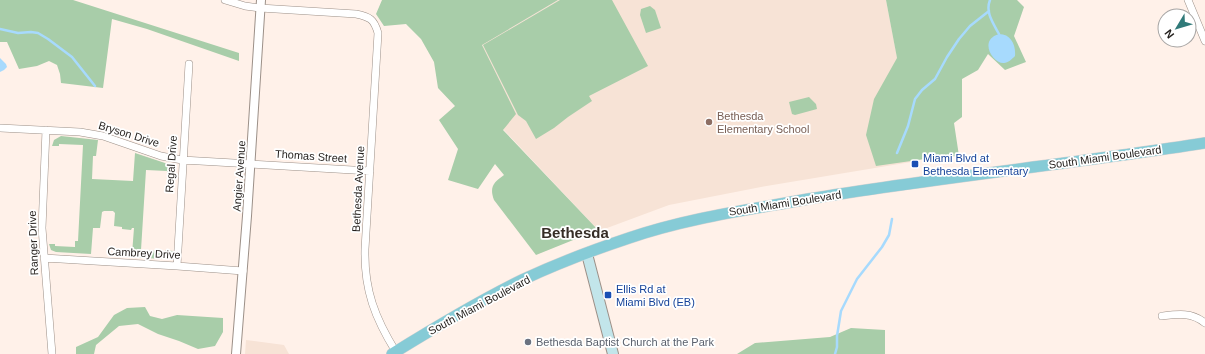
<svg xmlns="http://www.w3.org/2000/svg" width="1205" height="354" font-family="Helvetica,sans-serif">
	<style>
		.built { fill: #f7e3d6 }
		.green { fill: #a8cda9 }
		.water { fill: #a7dafd }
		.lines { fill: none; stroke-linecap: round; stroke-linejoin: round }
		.stream { stroke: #a7dafd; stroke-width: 2.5 }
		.minor-casing { stroke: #9c9088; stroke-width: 8 }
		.tertiary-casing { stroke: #9c9088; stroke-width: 10 }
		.secondary-casing { stroke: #9c9088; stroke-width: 12 }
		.primary-casing { stroke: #d3d2d2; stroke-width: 12 }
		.minor { stroke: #fff; stroke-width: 7 }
		.tertiary { stroke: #fff; stroke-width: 8 }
		.secondary { stroke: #c2e5ea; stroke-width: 10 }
		.primary { stroke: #86cbd6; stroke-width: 11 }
		.education-dot { fill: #8d6e63; stroke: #fff; stroke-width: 1.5 }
		.transit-dot { fill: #1a4fb4; stroke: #fff; stroke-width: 1.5 }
		.worship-dot { fill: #6b7280; stroke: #fff; stroke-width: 1.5 }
		.labels { text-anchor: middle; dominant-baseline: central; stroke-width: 3.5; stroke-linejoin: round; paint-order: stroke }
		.education-label { font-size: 11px; fill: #785e54; stroke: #fff; text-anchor: start }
		.street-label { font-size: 11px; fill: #231f1c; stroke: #fff }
		.transit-label { font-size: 11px; fill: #164399; stroke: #fff; text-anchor: start }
		.worship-label { font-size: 11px; fill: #5b616d; stroke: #fff; text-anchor: start }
		.district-label { font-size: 15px; font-weight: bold; fill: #362d26; stroke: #fff }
	</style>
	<rect width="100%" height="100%" fill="#fff1e9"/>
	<path class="built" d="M558,0h328l31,161 -156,26 -92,18 -70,26 -96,-102 -21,-85z
		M246,340l38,5 5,9h-44z"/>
	<path class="green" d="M0,0h73l166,53v8l-92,-32 -35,-10 -9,69 -42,-5 -1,-9 -3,-9 -8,-4 -12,5 -18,3 -12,-27h-7z
		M382,0h176l-76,45 34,69 -13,16 95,100 -62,25 -42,-55c-5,-13 0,-18 10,-25l-9,-11 -17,25 -30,-9 10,-31 -19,-29 16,-14 -17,-18 -4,-26 -13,-23 -15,-15 -22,2 -8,-12z
		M560,0h52l36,66 -59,30 3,5 -24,16 -14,11 -18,11 -10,-18 -8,-6 -35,-70z
		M886,0h131l7,7 -10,29 12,26 -21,8 -17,-16 -10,16 -16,9v38l-8,6 5,33 -27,2 -56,8 -10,-31 8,-36 23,-41z
		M650,6l5,4 6,18 -15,5 -6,-18 1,-6z
		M809,97l7,7 1,5 -22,6 -3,-1 -3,-12z
		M61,136l37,4 -2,16h-3l-1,23 41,2 2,-28 39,13 2,3v6h-6v-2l-3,-1v-1l-21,-1 -5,80 18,1v2h6v-3l8,1v3l-2,-1 -2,4 -8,2 -27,-2 -2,-3 2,-26h-2l-1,2 -9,-1v-2l-8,-1 1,-13 -2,-2h-9l-2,1 -2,16h-7l-2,26 -35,-2 -5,-2 -2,-6h6v2l20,1v-6h3l5,-96 -24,-1v2h-7l2,-6z
		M145,307l5,9 12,3 15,-4 46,3v14l-8,14 -17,3 -19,-8 -21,-7 -20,-10 -19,2 -23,19 -2,9h-18v-7l22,-10 16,-22 13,-7z
		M851,328l34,2v24h-148l18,-11 75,-6z"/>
	<path class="water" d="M999,34c12,0 17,11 16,22 -3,3 -7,7 -11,7 -11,1 -26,-23 -5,-29z
		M0,58l6,6 1,3 -3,3 -4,2z"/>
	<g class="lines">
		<path class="stream" d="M990,0c-5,12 3,23 9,34
			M0,29l18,4 13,-1 7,1 10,6 24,18 23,29
			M897,153l11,-27 7,-27 7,-9 13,-11 12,-22 12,-18 11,-13 19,-15
			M835,354l2,-7v-11l4,-25 16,-32 25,-32 7,-12 3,-16"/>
		<defs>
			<path id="minor" d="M225,0l20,6 15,2 96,6c14,3 18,5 22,19l-13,216c-1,41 10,69 31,103
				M1188,0l17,41
				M0,128l80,4 23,4 58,20 21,4 188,11
				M46,130l-4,98 10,126
				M44,258l133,8 66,5
				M177,266l12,-202
				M1162,316c16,-2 30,-4 43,7"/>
			<path id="tertiary" d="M236,354l11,-138 14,-216"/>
			<path id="secondary" d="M587,254l26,100"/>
			<path id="primary" d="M392,354c42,-26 85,-52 130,-74 34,-16 71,-30 107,-42 58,-20 119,-28 179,-39 132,-22 265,-35 397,-56"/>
		</defs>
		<use href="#minor" class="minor-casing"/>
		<use href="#tertiary" class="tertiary-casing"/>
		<use href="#secondary" class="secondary-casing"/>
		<use href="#primary" class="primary-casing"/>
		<use href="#minor" class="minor"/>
		<use href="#tertiary" class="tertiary"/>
		<use href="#secondary" class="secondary"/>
		<use href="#primary" class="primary"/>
	</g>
	<circle class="education-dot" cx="709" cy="122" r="4"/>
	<g class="transit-dot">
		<rect x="911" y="160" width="8" height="8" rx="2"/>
		<rect x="604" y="291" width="8" height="8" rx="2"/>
	</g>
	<circle class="worship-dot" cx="528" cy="342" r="4"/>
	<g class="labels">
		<g class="education-label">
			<text x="717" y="116">Bethesda<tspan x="717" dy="13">Elementary School</tspan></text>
		</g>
		<g class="street-label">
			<text transform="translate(129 134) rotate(17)">Bryson Drive</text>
			<text transform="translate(311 156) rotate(4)">Thomas Street</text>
			<text transform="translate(1105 157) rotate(-8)">South Miami Boulevard</text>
			<text transform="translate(171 164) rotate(-86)">Regal Drive</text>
			<text transform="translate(239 176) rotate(-86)">Angier Avenue</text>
			<text transform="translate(358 189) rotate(-87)">Bethesda Avenue</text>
			<text transform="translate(785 203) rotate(-9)">South Miami Boulevard</text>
			<text transform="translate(33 243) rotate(-92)">Ranger Drive</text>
			<text transform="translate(144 253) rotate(3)">Cambrey Drive</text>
			<text transform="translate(479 305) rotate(-28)">South Miami Boulevard</text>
		</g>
		<g class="transit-label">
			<text x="923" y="158">Miami Blvd at<tspan x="923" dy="13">Bethesda Elementary</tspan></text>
			<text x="616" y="289">Ellis Rd at<tspan x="616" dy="13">Miami Blvd (EB)</tspan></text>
		</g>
		<g class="worship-label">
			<text x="536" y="342">Bethesda Baptist Church at the Park</text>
		</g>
		<g class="district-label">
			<text x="575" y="232">Bethesda</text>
		</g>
	</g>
	<g transform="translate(1177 28) rotate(232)"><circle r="19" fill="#ffffff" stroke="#a7a5a4"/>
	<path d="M0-3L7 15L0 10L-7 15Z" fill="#307a79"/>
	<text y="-6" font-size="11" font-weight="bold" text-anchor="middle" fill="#231f1c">N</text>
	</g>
</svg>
